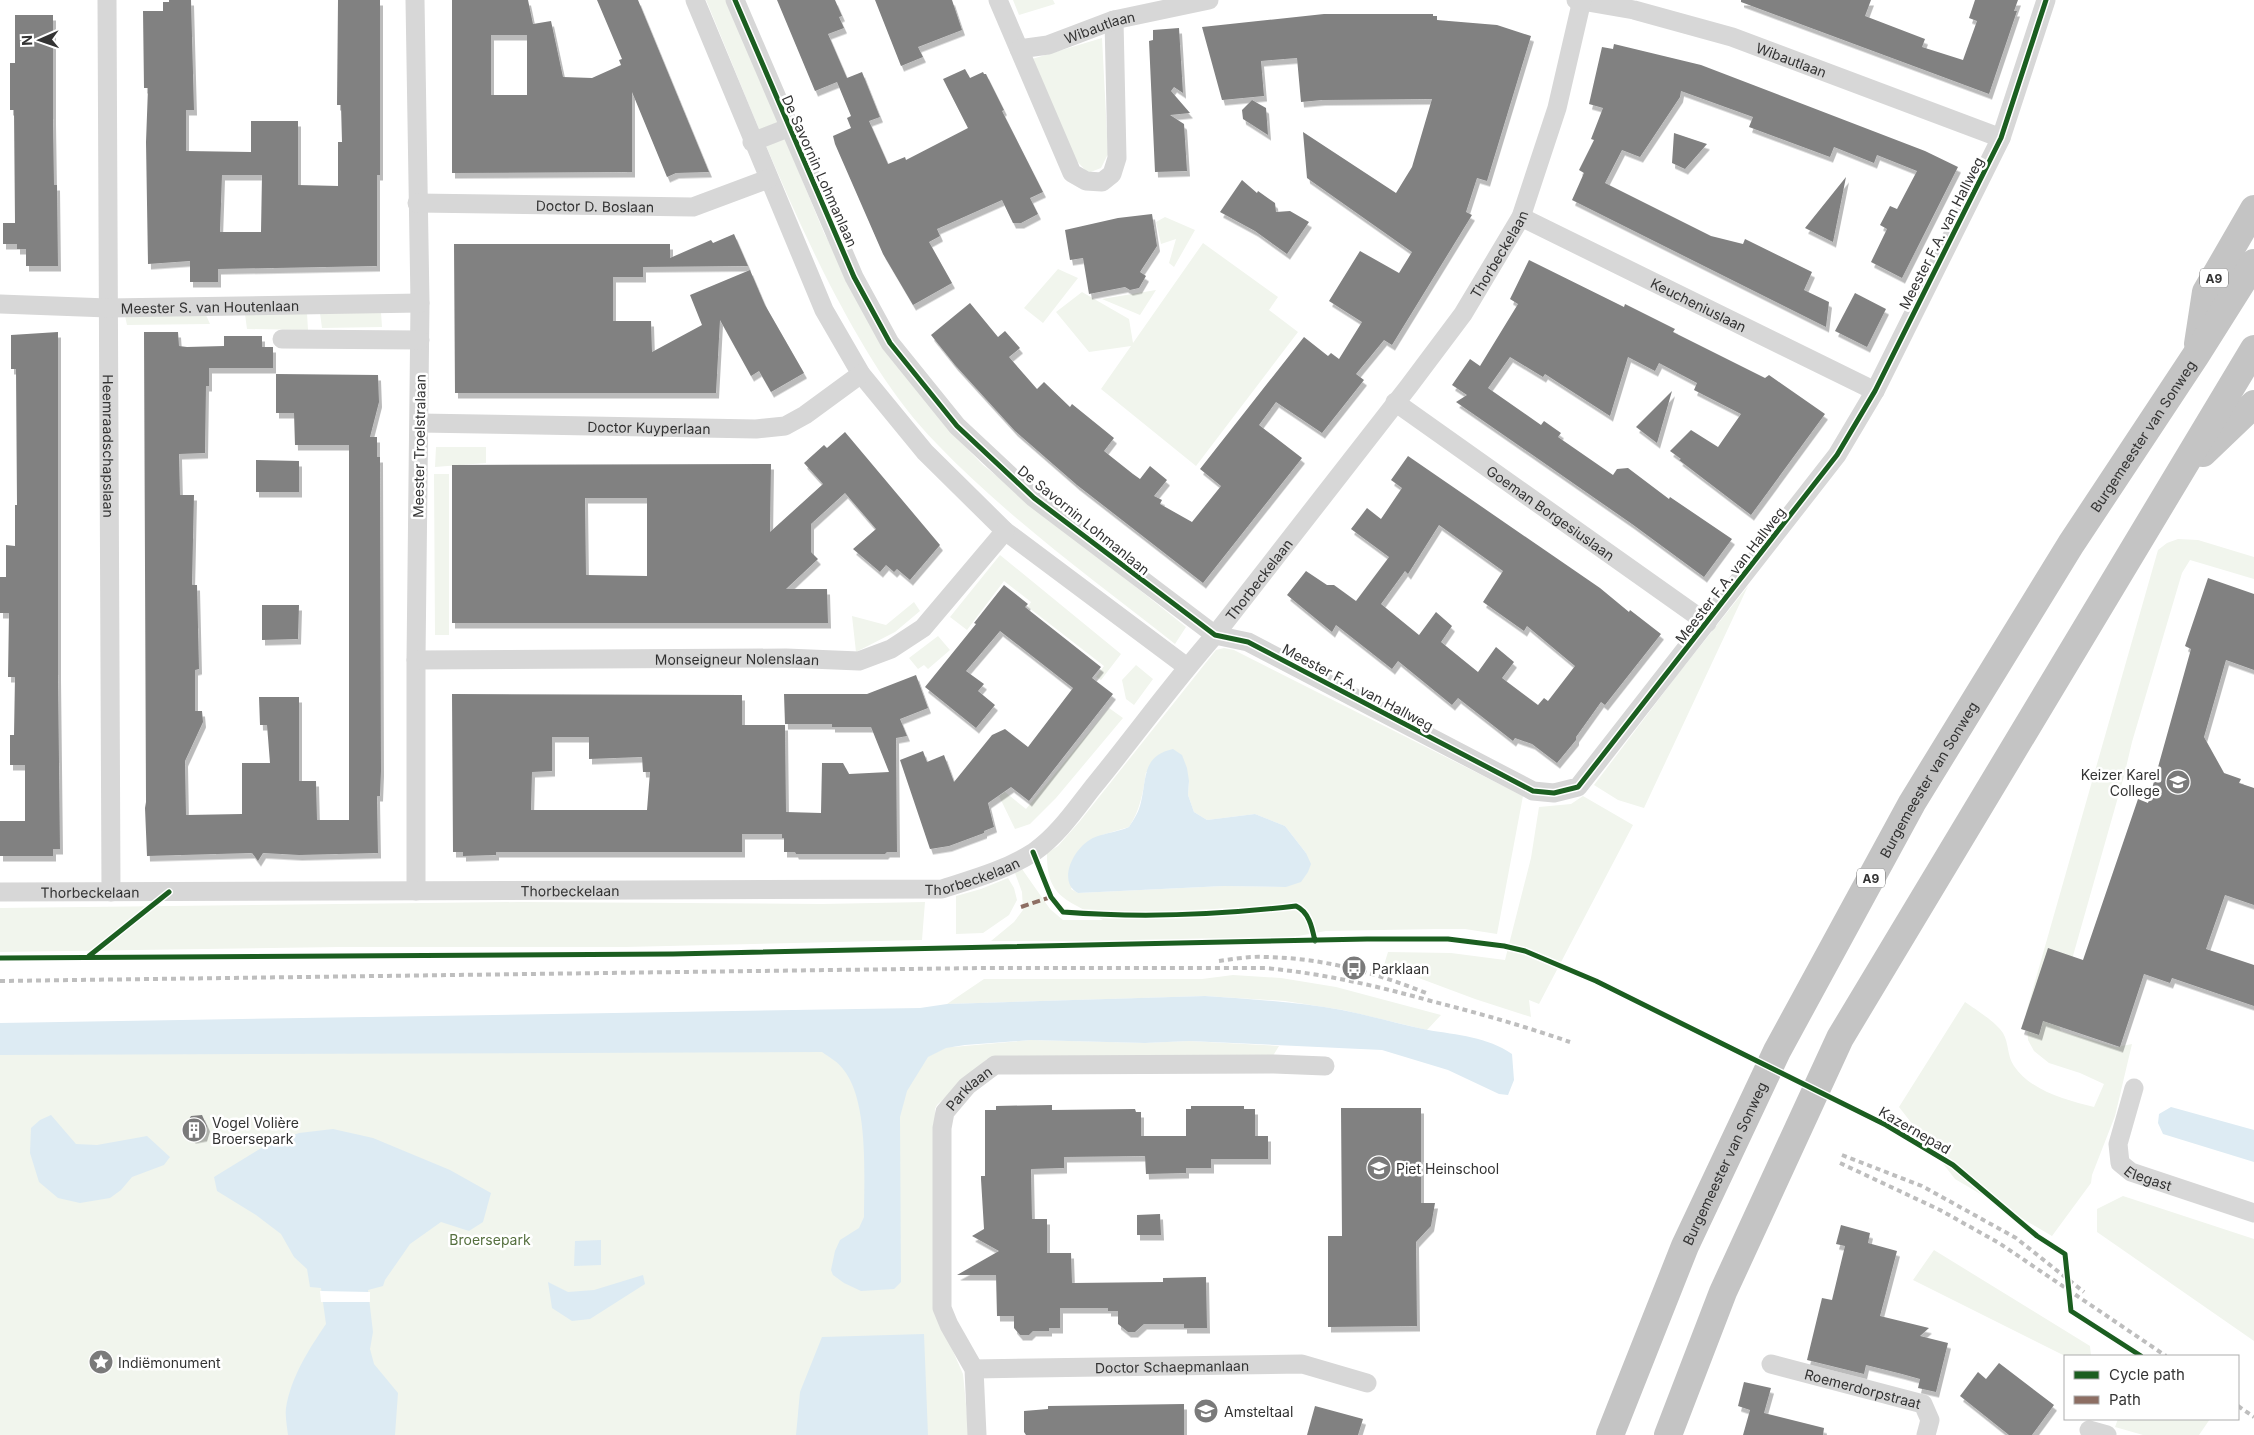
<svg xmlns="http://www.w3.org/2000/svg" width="2254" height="1435" font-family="Inter,sans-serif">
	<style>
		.green { fill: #f1f5ed; fill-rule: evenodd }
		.water { fill: #ddebf3 }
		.pier { fill: #fff }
		.building { fill: #818181; fill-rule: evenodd; filter: url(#shadow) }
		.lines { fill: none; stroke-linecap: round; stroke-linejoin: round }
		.street { stroke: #d7d7d7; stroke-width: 19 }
		.highway { stroke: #c4c4c4; stroke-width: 28 }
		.rail { stroke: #bebebe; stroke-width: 4; stroke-dasharray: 5 4; stroke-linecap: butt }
		.quiet { stroke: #8d6e63; stroke-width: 4; stroke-dasharray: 8 4; stroke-linecap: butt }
		.cycleway-casing { stroke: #fff; stroke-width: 8 }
		.cycleway { stroke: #1b5e20; stroke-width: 5 }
		.labels { text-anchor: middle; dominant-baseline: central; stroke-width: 5; stroke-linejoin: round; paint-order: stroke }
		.shield { fill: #fff; stroke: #707070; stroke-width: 1 }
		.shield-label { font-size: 12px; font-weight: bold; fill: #333 }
		.street-label { font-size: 14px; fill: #333; stroke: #fff }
		.poi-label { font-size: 14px; fill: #333; stroke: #fff; text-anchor: start }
		.park-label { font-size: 14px; fill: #56703f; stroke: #fff }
	</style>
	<defs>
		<filter id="shadow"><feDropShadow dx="3" dy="5.5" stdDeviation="0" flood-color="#0004"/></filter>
	</defs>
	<rect width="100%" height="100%" fill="#fff"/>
	<path class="green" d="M706,0h22l96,233 58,108 63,85 38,39 203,162 -11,17c-81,-64 -166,-125 -238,-200 -45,-46 -77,-102 -107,-159 -47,-92 -84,-189 -124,-285z
		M1013,0h40l2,4 -36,11z
		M1102,38l6,116 -7,14 -13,5 -14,-15 -42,-99z
		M1165,217l30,13 -21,37 -5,-4 7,-24 -15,5 -5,-22z
		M1203,243l75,54 -9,13 29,22 -102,134 -95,-77 30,-43 -42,6 -33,-40 26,-20 47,27 4,24z
		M1058,269l20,9 -35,45 -19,-15z
		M1156,290l-16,25 -38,-16z
		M381,312l1,15 -60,1 -2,-15z
		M307,313l1,17 -61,-1 -2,-15z
		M206,315l4,9 -83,1 -2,-9z
		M436,447h50v16l-51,4z
		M434,474h15v161h-14z
		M2178,539l20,1 56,17v22l-64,-19 -8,13 -50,169 -8,34 -59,208 -15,22 11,25 55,16 16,-3 -17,72 -23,59 -1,8 -39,53 -97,-57 -56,-72 66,-105c10,7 31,20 38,31 6,10 4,23 11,33 17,25 52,34 80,41l10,-23 -24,-11 -31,-10 -15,-12 -6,-11 -2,-27 132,-463 9,-7z
		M1000,555l121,99 -20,26 -5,-3 8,-11 -76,-59 3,-5 -27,-21 -37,49 -17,-13z
		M1748,586l-104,222 -26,-8 -24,-15 84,-111z
		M914,602l6,9 -25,21 -39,20 -4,-36 34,9z
		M938,636l12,14 -22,19 -4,-4 -6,4 -9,-11z
		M1224,648l10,2 289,146 -26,138 -32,-5h-28l-111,2 -39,7 -106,3h-190l23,-19 9,-12 -1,-18 -7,-19 7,-4 28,40 13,11h40c-33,-20 -57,-20 -56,-67l11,-7 22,-25 136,-171zM1146,772l43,9 -1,14 6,17 13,8 48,-6 30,12 21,27 -20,34 -62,-1 -146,7 -7,-4 31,-54 27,-8c11,-17 14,-34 17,-55z
		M1136,665l17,14 -19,26 -8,-6 -4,-19z
		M1109,708l14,10 -67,80 -26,26 -15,5 -16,-33 6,-4 21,17z
		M1583,796l50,29 -94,179 -10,-4 2,17 -56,-18 -91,-34 4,-13 63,1 54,7 26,-102 8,-51 32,-3z
		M1008,878l6,10 3,12 -8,15 -26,18 -27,1v-38l25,-7z
		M520,902l302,2 103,-2 -3,38 -297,7h-285l-340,5v-44z
		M1233,975l48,3 55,9 105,28 -14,15 -84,-20 -58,-9 -80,-5 -258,8 37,-25h218z
		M1031,1040l114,3 44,-2 90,5 -8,13 -17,-2 -267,2 -50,46 -2,4 -1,169 18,71 11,25 6,61h-969v-388h953z
		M2123,1196l131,43v102l-157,-109v-23z
		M1934,1250l156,96 1,10h-26l-152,-76z
		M2118,1419h92l-11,16h-56l-28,-8z"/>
	<path class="water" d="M1173,749l9,6 5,13 2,13 -1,14 6,17 13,8 48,-6 30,12 21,27 5,11 -3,8 -7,10 -15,5 -62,-1 -146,7c-20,-11 -6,-41 10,-52 11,-8 28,-8 41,-14 5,-8 10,-15 12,-25 6,-25 1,-46 32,-53z
		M1205,996c46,3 92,6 137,14 29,6 57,14 86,20 29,5 60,7 84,24l2,26 -6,15 -9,-1 -51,-24 -66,-20 -193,-9 -44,2 -114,-3 -66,5 -19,3 -18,9 -21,34 -7,26 1,165 -7,7 -33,2 -17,-8 -11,-8 -2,-5 4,-19 5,-11 19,-12 5,-11c0,-40 5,-117 -21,-148 -5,-7 -14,-12 -21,-17l-822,3v-32l920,-15 27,-4z
		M2171,1107l83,23v32l-91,-28 -5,-11 1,-9z
		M51,1115l25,29 21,1 50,-9 23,21 -6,8 -32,12 -11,13 -11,8 -30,5 -22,-5 -19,-16 -9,-29 1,-25 9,-8z
		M333,1129l40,9 77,32 41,23 -8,29 -14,9 -28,-9 -31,22 -25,36 -2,6 -15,4 5,42 -3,17 4,15 24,29 -3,42h-107c-1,-9 -3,-19 -2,-27 5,-31 23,-59 40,-84l-5,-36 -11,-1 -3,-18 -13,-12 -13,-23 -25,-19 -39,-24 -3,-14 52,-32 33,-12z
		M601,1240v25l-27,1 1,-25z
		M643,1275l2,9 -55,35 -18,2 -20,-13 -4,-26 20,10 26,-2z
		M924,1334l4,101h-132l4,-43 22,-55z"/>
	<path class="pier" d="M320,1291l50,1v10h-49z"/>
	<path class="building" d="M169,0h22l3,110h-8v41l65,1v-31h47v64l40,1v-44h4l-1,-37h-4l1,-105h42v175h-3v91l-159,3v13h-28v-21l-42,3 -2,-122 2,-54h-4l-1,-77h20v-9h6zM222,175h40l-1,57h-41z
		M452,0h76l5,24 18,-3 12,56 29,1 29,-13 -2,-5 3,-1 -25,-59h41l71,172 -33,1 -9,4 -35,-85v80l-180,1zM491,35h36v60h-36z
		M777,0h58l7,16 -3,1 5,11 -16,6 19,44 15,-6 18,45 -11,4 19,43 17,-7 1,3 62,-32 -25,-49 22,-10 5,9 13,-6 1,2h2l18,36 -2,1 41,81 -13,6 8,16 -17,9h-8l-11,-23 -65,29 3,7 -11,6 23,41 -39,22 -30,-51 -48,-110 -2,-8 18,-8 -4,-10 4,-2 -14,-34 -22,9z
		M875,0h77l10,30 -44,17 5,10 -22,9z
		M1741,0h130l-6,16 60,23 -3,8 41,13 14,-39 -8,-3 6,-18h43l-4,11h3l-28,83 -248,-92z
		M1324,14h109v2h4v4l60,5 34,11 -44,145 -10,-3 -11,34 6,3 -80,130 -8,-5 -28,34 8,6 -42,53 -46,-31 -17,23 43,33 -99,125 -126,-98 -62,-54 -60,-66 -24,-30 39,-32 28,34 7,-6 15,17 -11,9 28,32 7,-7 26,25 2,-3 42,34 -10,13 29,23 7,5 10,-13 17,14 -13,16 8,4 -2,4 32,18 29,-36 -21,-17 104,-132 24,19 3,-3 8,6 23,-37 -33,-21 31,-50 39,22 13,-21 -105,-74 -4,-46 93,61 16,-26 20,-68 -110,1 -21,2 -4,-44 -36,3 3,35 -42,4 -20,-73z
		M15,15h38v104l1,66h3l1,81h-32v-17h-9v-5h-14v-21h12l-1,-113h-4v-47h5z
		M1179,28l4,65 -9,-6 -3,4 19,22 -20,2 14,9 3,47 -32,1 -6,-131 4,-1v-10z
		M1614,44l87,21 224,86 33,16 -56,111 -31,-16 16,-33 -7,-4 10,-19 7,3 20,-38 -40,-16 -3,8 -40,-16 -4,10 -81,-30 4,-10 -72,-26 -1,6 -40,60 -18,-7 -17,33 106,53 32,8 2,-5 67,33 -8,18 25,12 -3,25 -254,-127 12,-27 -5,-3 15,-30 -3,-1 12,-31 -14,-4 13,-57 11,2z
		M1252,100l14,8 2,27 -25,-16 -1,-9z
		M1674,133l33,11 -22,25 -13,-6z
		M1846,177l-13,65 -28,-14z
		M1242,180l15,13 1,-2 17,12 1,9 14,-1 19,11 -22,32 -32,-23 -35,-19z
		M1152,214l5,32 -17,26 6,4 -7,12 -9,2 -5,-3 -36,7 -6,-36 -13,2 -5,-30 53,-12z
		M734,234l14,32 -105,1v10h-30v44h38l1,31 50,-27 -12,-30 60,-25 15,35 39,68 -33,19 -12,-21 -8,5 -31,-56 -4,73h-261l-1,-149h216v14l41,-18 2,3z
		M1529,260l95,47 1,-3 50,25 -2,3 92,46 4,-3 56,39 -74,101 -72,-55 2,-1 -11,-8 21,-21 27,17 23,-33 -47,-24 3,-7 -38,-20 -4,8 -27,-14 -18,59 -65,-42 -2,3 -33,-20 -22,31 53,37 3,-4 17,12 -3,4 55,38 4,-6 11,-1 41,31 1,-2 62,42 -28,38 -72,-53 -176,-122 11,-7 -15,-10 18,-26 10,7 38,-62 -8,-5z
		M1855,293l31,16 -19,38 -32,-16z
		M58,332v343l2,174h-7v7h-53v-35h25v-56h-15v-30h4l1,-58h-7l1,-64h-9v-36h6v-32l9,1v-41h2l-1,-136h-5v-34z
		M144,332h34l1,14 8,1 37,-1v-10h38v11h11v21h-64v18h-3l-1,67 -26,1 1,41h14l-2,90h5l2,84 -4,1v41h7l1,11 -18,39 1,54 56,-1v-51h28l-3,-38h-7l-1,-28h40v84h17l1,39h32v-375h-54l-1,-32h-18v-39l102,1 1,27 -9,35h7v20h3l1,314 -1,25h-3l1,57 -79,2 -36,-2 -5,8 -6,-8 -105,3 -2,-48 1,-6z
		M1672,391l-15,52 -21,-16z
		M845,432l95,113 -30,35 -13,-11 -3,3 -8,-7 -6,7 -27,-23 23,-20 -31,-36 -34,31v28l7,7 -32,30h41l1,34h-376v-158l319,-1 -1,68 53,-48 -19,-21 20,-18 3,3zM585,498h62v78l-61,-1z
		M1408,456l192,132 29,24 1,-2 31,24 -56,71 -4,-3 -25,35v3l-19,23 -25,-19 -17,-6 -2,3 -55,-43 -6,7 -54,-44 -6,8 -56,-44 -4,7 -45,-37 19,-24 21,14h7l22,16 33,-44 -38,-28 16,-21 14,11 21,-31 -11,-8zM1439,525l64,46 -20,31 41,29 3,-5 48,40 -27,35 -4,-3 -6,7 -36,-27 12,-16 -18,-15 -18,25 -37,-30 11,-16 -16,-14 -17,23 -38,-31 24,-33 3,3z
		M256,460l43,1v31h-43z
		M2208,578l46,16v76l-28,-10 -22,77 20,36 17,6 -2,4 15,5v117l-29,-10 -19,54 48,16v41l-82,-28 -2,5 -26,-9 -24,73 -77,-26 -4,14 -18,-6 27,-81 35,12 55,-161 10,4 43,-154 -6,-3z
		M1004,585l24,19 -3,3 76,60 -9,11 21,16 -84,107 -18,-14 -23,16 6,24 -10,4v2l-35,13 -19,3 -30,-89 23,-9 4,11 17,-7 10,27 38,-47 13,-6 23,18 45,-59 -73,-57 -34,40 18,13 -6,7 17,14 -19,23 -51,-41 51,-63 -2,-1z
		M262,605h37l-1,34 -36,1z
		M916,675l12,33 -28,11 7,17 -11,2 1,114h-10l-2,2h-89l-1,-2h-11v-14h-2v-4h-40v18h-246v3l-33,1v-4h-10l-1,-158 290,1v30h43l1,87 35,1 1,-50h21l6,11 40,-2 -18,-45h-39v-3h-47l-1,-30h83zM552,737h37v22l53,-2 1,15h7l-3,38h-116l1,-38 20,-1z
		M1052,1105v5l83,-1 1,3h5v24h45v-27h5v-3h53v3h11v27h13v23h-57v9h-25v5l-40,1 -1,-18 -81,1v11l-33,1 1,50h15v34h24l1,30 91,-1v-4l43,-1 1,51h-23v-4h-40l-9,8h-7l-10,-8v-13h-10v-3h-48v20h-11v3h-16l-4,4h-9l-6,-7v-12h-17l-1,-41h-39l42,-24 -27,-15 12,-7 -3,-50v-3h4v-66h11v-4z
		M1341,1108h80v95h14l-4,23 -15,16 1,84 -89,1v-91h14z
		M202,1115l5,11 -3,10 -11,2 -10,-9 8,-13z
		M1160,1214l1,21h-24v-20z
		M1841,1225l29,8 -2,10 29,8 -17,65 49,12 -9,8 28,7 -12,49 -18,-4 2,-9 -18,-5 -36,-9 -2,9 -57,-14 15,-62 10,2 13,-54 -9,-2z
		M1999,1363l55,42 -22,30h-23l-49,-39 18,-24 8,7z
		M1744,1382l27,6 -7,25 60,15 -1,7h-80l7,-25 -12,-4z
		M1184,1404v31h-158l-2,-3v-21l24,-2v-3z
		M1315,1406l48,13 -5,16h-51z"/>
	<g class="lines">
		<g class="street">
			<path id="s1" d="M107,0l4,892"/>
			<path d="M415,0l5,303 -4,357v231"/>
			<path d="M695,0l129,310 37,64 64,78 80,79 182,136"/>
			<path d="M735,0l119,277 36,66 67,83 77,72 181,137 33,7 285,149 21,2 24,-6 259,-332 38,-64 126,-253 45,-138"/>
			<path d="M998,0l74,173 14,8 16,1 10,-8 5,-16 -3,-138"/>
			<path id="s2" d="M1576,0l58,10 98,27 269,101"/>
			<path id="s3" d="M1019,49l29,-4 66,-25 95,-20"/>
			<path d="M752,142l36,-14"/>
			<path id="s4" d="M417,203l276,4 75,-28"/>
			<path id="s5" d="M1521,217l354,174"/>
			<path id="s6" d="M0,304l108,4 312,-5"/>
			<path d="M282,339l138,1"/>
			<path id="s7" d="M1395,402l312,221"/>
			<path id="s8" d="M420,423l336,6 29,-3 20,-11 56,-41"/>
			<path id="s9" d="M416,660l370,-2 73,3 32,-12 32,-21 82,-97"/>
			<path id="s10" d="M0,892l942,-3c31,-10 64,-19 92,-37 24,-17 41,-42 59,-65 41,-50 79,-103 122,-152l194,-249 54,-72 58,-97 36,-109 25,-108"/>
			<path id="s11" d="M2134,1088l-16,56 2,19 11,9 123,41"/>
			<path id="s12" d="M1771,1364l152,40 7,16 -4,15"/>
			<path id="s13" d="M974,1369l328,-5 65,19"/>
			<path d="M2089,1430l18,5"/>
			<path id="s14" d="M977,1435l-3,-66 -25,-44 -7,-17v-180l3,-16 22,-26 28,-21 279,-1 51,2"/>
		</g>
		<g class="highway">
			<path d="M2198,344l8,-52 48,-83"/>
			<path d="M2203,453l51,-49"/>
			<path id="s15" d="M1610,1435l75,-189 92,-195 135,-248 159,-259 125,-189 58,-92"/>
			<path d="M1668,1435l55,-143 117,-254 414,-689"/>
		</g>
		<path class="rail" d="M1219,961c15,-2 31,-5 46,-4 58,1 108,15 161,36
			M0,981l983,-13h283c58,6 108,17 165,33 47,12 93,25 139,41
			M1842,1155l80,31 94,52 68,54
			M1840,1163l100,47 59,33 167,113
			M2238,1406l16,11"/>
		<path class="quiet" d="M1021,907l30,-10"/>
		<defs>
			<path id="cycleway" d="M735,0l119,277 36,66 67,83 77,72 181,137 33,7 285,149 21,2 24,-6 259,-332 38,-64 126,-253 45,-138
				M1033,852l18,45 12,15c77,6 156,3 233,-6 13,6 16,21 19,35
				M89,956l80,-64
				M0,958l673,-4 694,-15h81l56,7 21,5 71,30 290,144 67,40 84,71 28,18 6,57 70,45"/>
		</defs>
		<use href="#cycleway" class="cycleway-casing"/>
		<use href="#cycleway" class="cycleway"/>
	</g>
	<defs>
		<symbol id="school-disc" viewBox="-11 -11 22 22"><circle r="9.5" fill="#7a7a7a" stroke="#fff"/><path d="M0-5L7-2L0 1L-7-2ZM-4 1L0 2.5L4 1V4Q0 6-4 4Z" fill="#fff"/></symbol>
		<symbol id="bus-disc" viewBox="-11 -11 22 22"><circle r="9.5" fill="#7a7a7a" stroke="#fff"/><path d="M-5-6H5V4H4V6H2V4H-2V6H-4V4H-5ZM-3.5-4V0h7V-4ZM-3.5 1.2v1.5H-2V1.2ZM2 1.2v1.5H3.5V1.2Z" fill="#fff"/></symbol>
		<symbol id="building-disc" viewBox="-11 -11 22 22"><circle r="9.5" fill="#7a7a7a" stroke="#fff"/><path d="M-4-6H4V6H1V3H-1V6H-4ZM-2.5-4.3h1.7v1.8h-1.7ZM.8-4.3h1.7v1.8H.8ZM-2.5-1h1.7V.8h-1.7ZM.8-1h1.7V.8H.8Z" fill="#fff"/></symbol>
		<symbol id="sight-disc" viewBox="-11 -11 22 22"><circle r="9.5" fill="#7a7a7a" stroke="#fff"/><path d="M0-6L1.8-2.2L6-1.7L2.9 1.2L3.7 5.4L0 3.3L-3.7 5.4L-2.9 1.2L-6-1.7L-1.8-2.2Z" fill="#fff"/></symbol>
	</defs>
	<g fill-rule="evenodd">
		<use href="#school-disc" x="2164" y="768" width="28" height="28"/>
		<use href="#bus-disc" x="1340" y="954" width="28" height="28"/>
		<use href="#building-disc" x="180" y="1116" width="28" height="28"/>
		<use href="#school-disc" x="1365" y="1154" width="28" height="28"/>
		<use href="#sight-disc" x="87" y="1348" width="28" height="28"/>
		<use href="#school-disc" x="1192" y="1397" width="28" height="28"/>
	</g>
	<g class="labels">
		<g class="shield">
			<rect x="2200" y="268.5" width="28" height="19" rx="4"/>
			<rect x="1857" y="868.5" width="28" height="19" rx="4"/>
		</g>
		<g class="shield-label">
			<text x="2214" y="278">A9</text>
			<text x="1871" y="878">A9</text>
		</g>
		<g class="street-label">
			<text stroke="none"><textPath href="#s3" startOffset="84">Wibautlaan</textPath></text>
			<text stroke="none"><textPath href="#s2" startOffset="224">Wibautlaan</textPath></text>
			<text transform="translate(820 171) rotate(66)">De Savornin Lohmanlaan</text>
			<text stroke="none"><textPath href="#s4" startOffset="178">Doctor D. Boslaan</textPath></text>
			<text transform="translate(1941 233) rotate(-63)">Meester F.A. van Hallweg</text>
			<text stroke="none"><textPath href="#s10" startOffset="1800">Thorbeckelaan</textPath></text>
			<text stroke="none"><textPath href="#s5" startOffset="198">Keucheniuslaan</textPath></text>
			<text stroke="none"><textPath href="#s6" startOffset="210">Meester S. van Houtenlaan</textPath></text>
			<text stroke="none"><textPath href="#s8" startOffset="229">Doctor Kuyperlaan</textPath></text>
			<text stroke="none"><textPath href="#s15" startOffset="1135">Burgemeester van Sonweg</textPath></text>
			<text stroke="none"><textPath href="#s1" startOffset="446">Heemraadschapslaan</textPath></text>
			<text transform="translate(419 446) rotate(-89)">Meester Troelstralaan</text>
			<text stroke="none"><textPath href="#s7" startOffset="191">Goeman Borgesiuslaan</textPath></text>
			<text transform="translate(1084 520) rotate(39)">De Savornin Lohmanlaan</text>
			<text transform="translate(1730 575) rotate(-52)">Meester F.A. van Hallweg</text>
			<text stroke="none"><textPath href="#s10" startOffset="1395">Thorbeckelaan</textPath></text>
			<text stroke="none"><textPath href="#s9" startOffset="321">Monseigneur Nolenslaan</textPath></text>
			<text transform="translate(1358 687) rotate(28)">Meester F.A. van Hallweg</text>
			<text stroke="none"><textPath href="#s15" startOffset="730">Burgemeester van Sonweg</textPath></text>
			<text stroke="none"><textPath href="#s10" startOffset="974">Thorbeckelaan</textPath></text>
			<text stroke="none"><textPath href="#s10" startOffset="570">Thorbeckelaan</textPath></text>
			<text stroke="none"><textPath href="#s10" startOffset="90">Thorbeckelaan</textPath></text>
			<text stroke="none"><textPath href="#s14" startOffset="365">Parklaan</textPath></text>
			<text transform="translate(1915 1130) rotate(30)">Kazernepad</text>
			<text stroke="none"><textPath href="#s15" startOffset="295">Burgemeester van Sonweg</textPath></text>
			<text stroke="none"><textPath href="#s11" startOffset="110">Elegast</textPath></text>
			<text stroke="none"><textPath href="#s13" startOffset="198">Doctor Schaepmanlaan</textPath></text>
			<text stroke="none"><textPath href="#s12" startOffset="95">Roemerdorpstraat</textPath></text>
		</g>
		<g class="poi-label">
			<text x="2160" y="774" text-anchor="end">Keizer Karel<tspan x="2160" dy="16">College</tspan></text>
			<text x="1372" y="968">Parklaan</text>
			<text x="212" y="1122">Vogel Volière<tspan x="212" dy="16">Broersepark</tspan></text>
			<text x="1396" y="1168">Piet Heinschool</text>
			<text x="118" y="1362">Indiëmonument</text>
			<text x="1224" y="1411">Amsteltaal</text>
		</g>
		<g class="park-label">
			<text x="490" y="1239">Broersepark</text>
		</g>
	</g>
	<rect x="2064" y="1355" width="175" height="65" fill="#ffffff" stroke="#adadad"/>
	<rect x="2074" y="1371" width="25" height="8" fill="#1b5e20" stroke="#adadad"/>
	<text x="2109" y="1380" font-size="15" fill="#333333">Cycle path</text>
	<rect x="2074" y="1396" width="25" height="8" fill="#8d6e63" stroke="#adadad"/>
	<text x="2109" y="1405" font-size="15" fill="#333333">Path</text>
	<g transform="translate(40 40) rotate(268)" stroke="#ffffff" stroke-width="4" paint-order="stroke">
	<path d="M0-4L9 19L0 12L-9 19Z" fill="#333333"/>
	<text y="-8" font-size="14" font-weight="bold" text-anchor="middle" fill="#333333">N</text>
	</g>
</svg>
